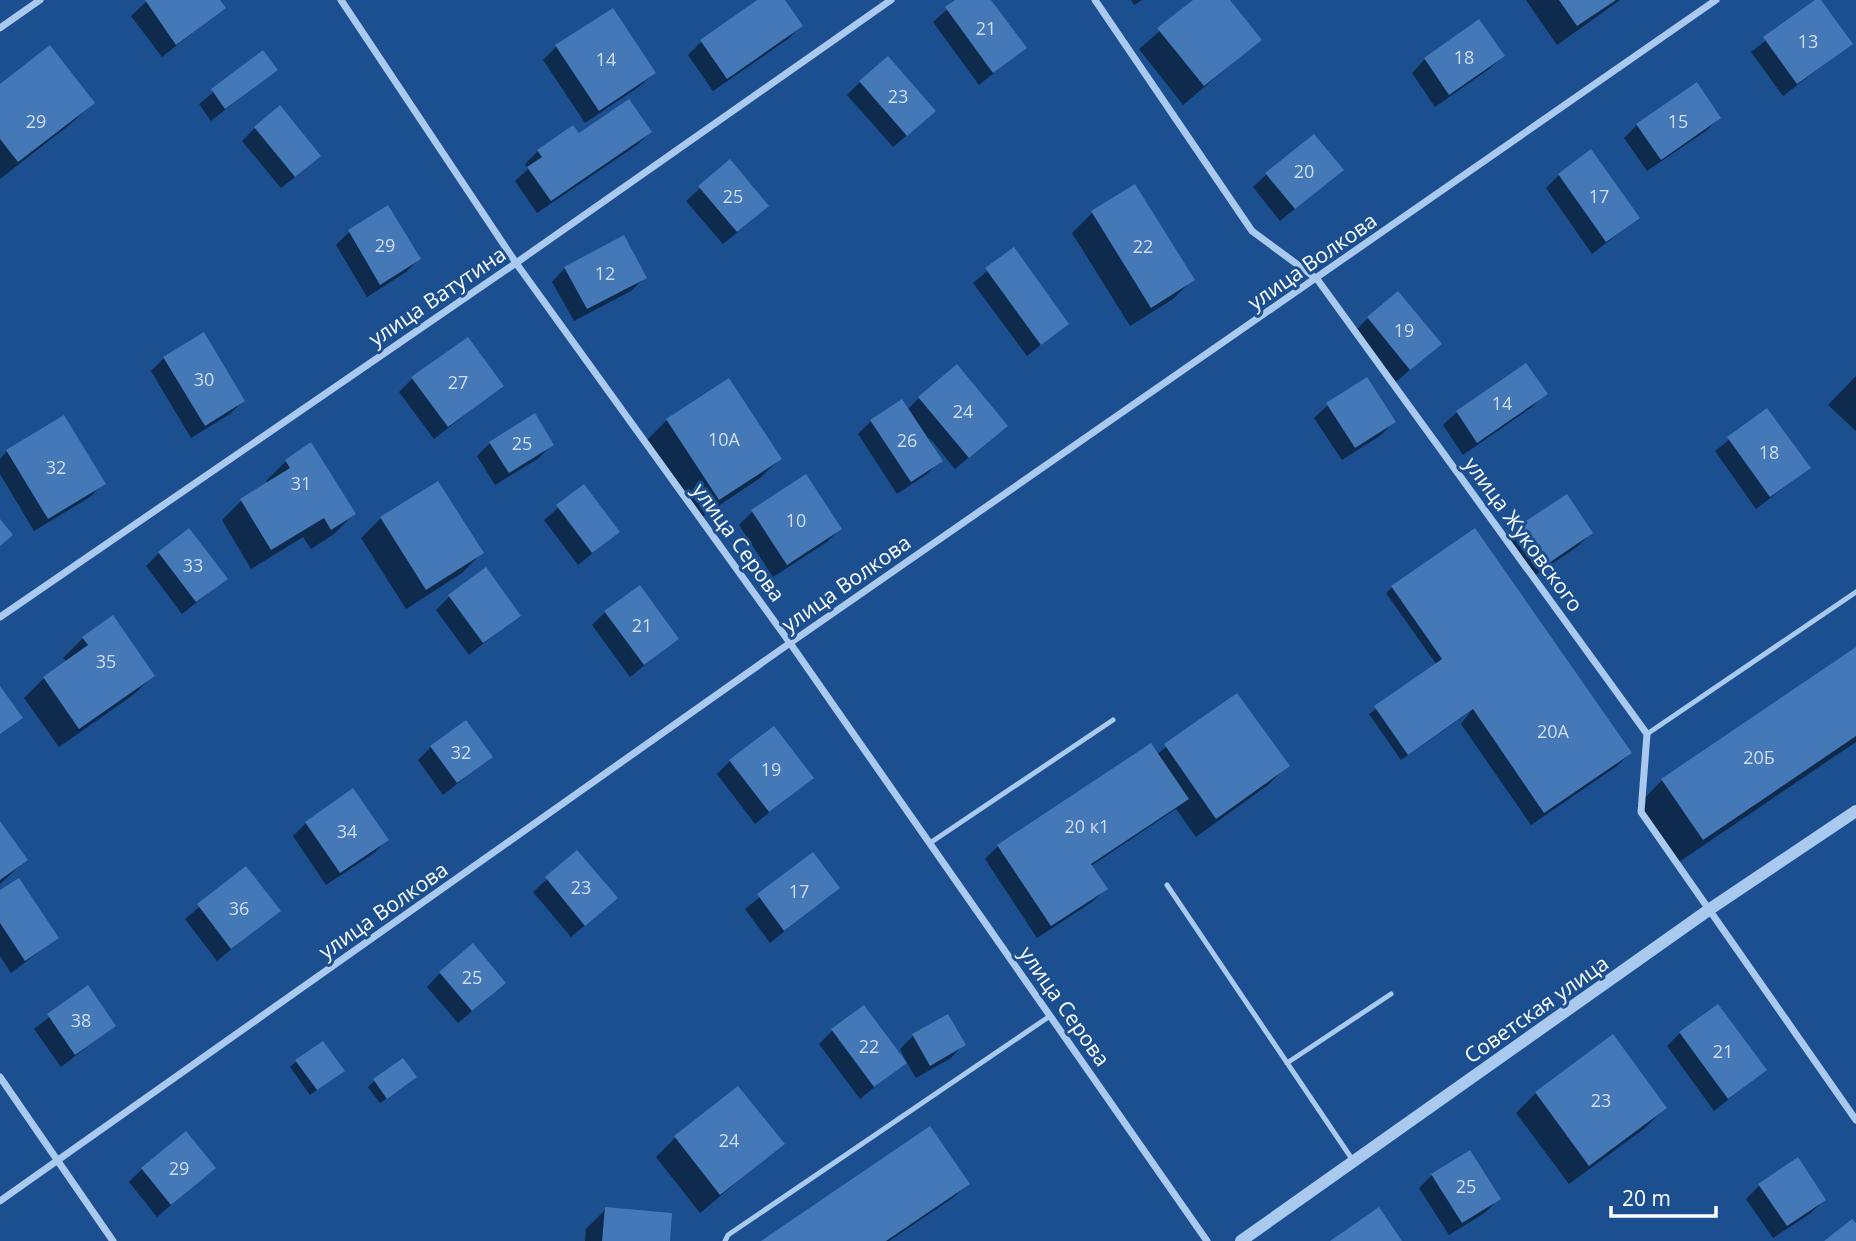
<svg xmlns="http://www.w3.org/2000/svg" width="1856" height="1241" font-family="'Open Sans',sans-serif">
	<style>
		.shadow { fill: #0007 }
		.building { fill: #4478b7 }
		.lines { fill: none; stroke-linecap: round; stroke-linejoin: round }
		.service { stroke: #a9c9ee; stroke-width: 5 }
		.minor { stroke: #a9c9ee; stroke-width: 7 }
		.tertiary { stroke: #a9c9ee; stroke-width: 12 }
		.labels { text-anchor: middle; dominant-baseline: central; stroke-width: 6; stroke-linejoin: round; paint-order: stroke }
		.number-label { font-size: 18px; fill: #d0dded }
		.street-label { font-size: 21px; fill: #fff; stroke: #1b4f8f }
	</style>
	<rect width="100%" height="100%" fill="#1b4f8f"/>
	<path class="shadow" d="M148,0h70l6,8 -62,49 -31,-41z
		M761,0h22l18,26 -13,13 -75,52 -25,-36 13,-13z
		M958,0h31l35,48 -45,37 -46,-63z
		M1131,0h11l-8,5z
		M1196,0h32l32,40 -77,65 -44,-56z
		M1526,0h94l-63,45z
		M1819,0l32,44 -68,52 -32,-44z
		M1479,22l24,34 -14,13 -54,38 -23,-34 13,-14z
		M556,47l98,26 -14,13 -55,37 -42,-63z
		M262,53l13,17 -64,51 -12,-17z
		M860,82l60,42 -27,23 -46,-52z
		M0,86l93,17 -20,19 -73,57z
		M1719,118l-13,13 -59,40 -23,-33 13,-13z
		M255,128l50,41 -24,19 -39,-47z
		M650,132l-13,13 -100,68 -22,-32 13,-12 -3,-5 13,-13 40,-16z
		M729,162l24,57 -30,25 -37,-43z
		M1341,170l-61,51 -27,-34 14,-13z
		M1559,175l79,43 -46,36 -46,-66z
		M1134,186l58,94 -19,19 -43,27 -58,-93 20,-20z
		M349,232l70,27 -13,13 -39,25 -31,-52z
		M1013,250l54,73 -40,33 -54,-73z
		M565,268l79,10 -13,13 -57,30 -22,-39z
		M1368,318l71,26 -43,38 -41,-51z
		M164,358l79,43 -13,13 -39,24 -40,-67z
		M1525,365l20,29 -13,13 -69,48 -20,-30 14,-13z
		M1856,376v55l-28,-26z
		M412,379l90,7 -68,53 -35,-47z
		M919,398l87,28 -51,43 -27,-33 12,25 -13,13 -30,20 -39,-60 13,-13 36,-11z
		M1328,405l66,17 -13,13 -39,25 -28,-42z
		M1767,410l42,58 -53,41 -41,-58z
		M667,420l113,39 -20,19 -61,41 -52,-79z
		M490,443l62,1 -13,14 -44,27 -18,-29z
		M7,451l96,33 -13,13 -56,34 -34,-57v-15z
		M286,461l68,53 -20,20 -23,15 -8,-12 -52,32 -29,-49 19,-19 27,-17 -2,-3z
		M805,476l35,53 -13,13 -54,35 -34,-52 13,-13z
		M437,483l45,70 -20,20 -56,36 -45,-71 20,-20z
		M584,486l34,46 -40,33 -34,-45z
		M1566,496l25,37 -13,13 -45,31 -25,-37 13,-13z
		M159,553l67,26 -44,35 -36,-48z
		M1393,587l237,166 -13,13 -86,59 -70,-101 10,-13 -70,49 -32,-46 68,-49 -51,-72z
		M449,597l70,18 -50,40 -33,-45z
		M605,612l72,27 -47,38 -38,-52z
		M83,638l70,38 -20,19 -74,52 -35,-49 20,-20 23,-16 -4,-4z
		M1856,649v93l-180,122 -39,-58 25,-26z
		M1237,695l51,70 -20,20 -72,52 -20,-28 -85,57 15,23 -14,13 -55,36 -52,-79 13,-13 159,-92z
		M431,747l60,10 -48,38 -25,-35z
		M730,761l81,17 -56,46 -38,-50z
		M306,823l81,17 -13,13 -48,32 -33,-49z
		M0,824l26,36 -26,24z
		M577,852l25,59 -31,26 -38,-45z
		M813,855l25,33 -68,55 -25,-34z
		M246,868l32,43 -61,50 -32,-42z
		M0,892l57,46 -46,35 -11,-17z
		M440,973l50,23 -32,27 -31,-36z
		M87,988l27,38 -53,41 -27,-38z
		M948,1016l16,28 -13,14 -35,20 -10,-17 -46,38 -41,-55 14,-14 71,32 2,-1 -6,-12 13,-13z
		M1680,1033l85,37 -51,41 -47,-65z
		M297,1061l45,10 -32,24 -20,-28z
		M374,1081l35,2 -29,20 -12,-16z
		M1536,1093l129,15 -20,20 -76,56 -53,-71z
		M675,1138l107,6 -82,69 -44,-56z
		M214,1168l-57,49 -28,-35 13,-13z
		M1432,1175l67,23 -13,14 -37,23 -30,-47z
		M967,1184l-13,13 -65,44h-125z
		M1759,1186l65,14 -13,13 -38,25 -27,-39z
		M606,1209l62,32h-83l1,-12z"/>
	<path class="building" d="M145,0h75l6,8 -50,37z
		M757,0h28l18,26 -76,53 -27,-39z
		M955,0h36l36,48 -34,25 -48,-66z
		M1193,0h37l32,40 -58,46 -47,-58z
		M1559,0h57l-39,26z
		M1815,0h6l32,44 -56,40 -34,-47z
		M613,8l43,65 -57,38 -44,-66z
		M1479,19l26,37 -56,39 -25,-37z
		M50,45l45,58 -77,59 -18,-23v-55z
		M263,50l15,20 -53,39 -14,-20z
		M888,56l48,55 -29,25 -48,-55z
		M1697,82l24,36 -60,42 -25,-36z
		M629,99l23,33 -101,69 -24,-34 15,-10 -5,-7 36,-25 6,8z
		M280,105l41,51 -26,21 -41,-50z
		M1314,134l30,36 -49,39 -30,-36z
		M1591,149l49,69 -34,24 -48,-68z
		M730,159l39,47 -32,26 -39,-46z
		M1135,184l60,96 -44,28 -60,-97z
		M388,205l33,54 -41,26 -32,-55z
		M624,235l23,43 -60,31 -23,-42z
		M1014,247l55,77 -28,21 -56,-77z
		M1398,291l44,53 -32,26 -43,-53z
		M204,332l41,69 -40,25 -42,-69z
		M468,337l36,49 -56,41 -37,-50z
		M1526,363l22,31 -71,49 -21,-32z
		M957,364l51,62 -39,32 -51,-61z
		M1367,377l29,45 -41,26 -29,-45z
		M729,378l53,81 -63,41 -53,-81z
		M902,399l41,62 -32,21 -41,-62z
		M1767,408l44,60 -41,29 -43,-60z
		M535,413l19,32 -45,28 -20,-31z
		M64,415l42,69 -58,35 -42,-69z
		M311,442l45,72 -25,16 -7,-12 -53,32 -31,-51 50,-31 -5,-8z
		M806,474l36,55 -55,36 -36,-55z
		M438,481l46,72 -58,37 -46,-73z
		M584,484l36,48 -28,21 -36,-48z
		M1567,494l26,39 -47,32 -26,-40z
		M0,519l13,16 -13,11z
		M189,528l39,51 -32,23 -38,-50z
		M1475,528l157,225 -88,60 -71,-104 -65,46 -34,-49 68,-47 -51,-73z
		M486,567l35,49 -38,27 -35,-48z
		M640,585l39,54 -35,26 -40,-54z
		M113,615l42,61 -76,53 -36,-52 45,-32 -6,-8z
		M1856,647v89l-153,104 -42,-61z
		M0,686l23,32 -23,16z
		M1237,693l53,73 -74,53 -52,-75z
		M466,720l27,37 -36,26 -27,-37z
		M774,726l40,52 -45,34 -40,-52z
		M1151,743l38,56 -98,65 17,25 -57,37 -54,-81z
		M353,788l36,52 -49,33 -35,-51z
		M0,821l28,39 -28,20z
		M577,850l41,48 -33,28 -40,-49z
		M813,852l27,36 -56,43 -27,-37z
		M246,866l35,45 -50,38 -34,-45z
		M19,878l40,60 -34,23 -25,-38v-33z
		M473,943l33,40 -34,28 -33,-39z
		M88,985l28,41 -41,29 -28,-41z
		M1718,1004l49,66 -39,29 -49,-67z
		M864,1005l43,58 -33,24 -43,-58z
		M948,1014l18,31 -36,21 -18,-32z
		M1613,1034l54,74 -78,58 -54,-74z
		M323,1041l22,30 -28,19 -22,-30z
		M403,1058l14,19 -30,22 -14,-20z
		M738,1086l47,58 -65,51 -46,-59z
		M930,1126l40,58 -84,57h-125z
		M186,1131l30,37 -45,37 -30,-37z
		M1470,1150l31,49 -39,24 -31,-49z
		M1798,1157l28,43 -39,26 -29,-42z
		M605,1207l67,6 -2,28h-68z
		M1379,1207l23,34h-72z
		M1852,1219l4,4v18h-32z"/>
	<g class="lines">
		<path class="service" d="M1647,734l209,-142
			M930,843l183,-123
			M1167,885l187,277
			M1287,1063l104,-69
			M725,1241l3,-6 322,-219"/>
		<path class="minor" d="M341,0l175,263 274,380 417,598
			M1095,0l157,231 65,48 330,455 -6,78 215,308
			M0,28l40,-28
			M0,617l516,-354 375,-263
			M0,1077l113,164
			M0,1201l790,-558 926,-643"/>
		<path class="tertiary" d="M1241,1241l469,-332 146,-98"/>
	</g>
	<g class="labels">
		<g class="number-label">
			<text x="986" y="28">21</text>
			<text x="1808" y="41">13</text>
			<text x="1464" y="57">18</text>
			<text x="606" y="59">14</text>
			<text x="898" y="96">23</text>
			<text x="36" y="121">29</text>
			<text x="1678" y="121">15</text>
			<text x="1304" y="171">20</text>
			<text x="733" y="196">25</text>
			<text x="1599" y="196">17</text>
			<text x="385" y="245">29</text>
			<text x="1143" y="246">22</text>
			<text x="605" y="273">12</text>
			<text x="1404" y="330">19</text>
			<text x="204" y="379">30</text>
			<text x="458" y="382">27</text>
			<text x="1502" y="403">14</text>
			<text x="963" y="411">24</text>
			<text x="724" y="439">10А</text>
			<text x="907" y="440">26</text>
			<text x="522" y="443">25</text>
			<text x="1769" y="452">18</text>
			<text x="56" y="467">32</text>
			<text x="301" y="483">31</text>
			<text x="796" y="520">10</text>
			<text x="193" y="565">33</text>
			<text x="642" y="625">21</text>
			<text x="106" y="661">35</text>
			<text x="1553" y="731">20А</text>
			<text x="461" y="752">32</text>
			<text x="1759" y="757">20Б</text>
			<text x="771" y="769">19</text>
			<text x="1087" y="826">20 к1</text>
			<text x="347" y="831">34</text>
			<text x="581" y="887">23</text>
			<text x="799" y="891">17</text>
			<text x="239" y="908">36</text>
			<text x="472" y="977">25</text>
			<text x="81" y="1020">38</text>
			<text x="869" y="1046">22</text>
			<text x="1723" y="1051">21</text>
			<text x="1601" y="1100">23</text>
			<text x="729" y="1140">24</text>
			<text x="179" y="1168">29</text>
			<text x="1466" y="1186">25</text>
		</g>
		<g class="street-label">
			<text transform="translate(1312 261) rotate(-35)">улица Волкова</text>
			<text transform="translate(437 296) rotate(-34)">улица Ватутина</text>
			<text transform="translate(1524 534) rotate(54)">улица Жуковского</text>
			<text transform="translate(739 542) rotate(54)">улица Серова</text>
			<text transform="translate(846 583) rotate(-35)">улица Волкова</text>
			<text transform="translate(383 910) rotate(-35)">улица Волкова</text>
			<text transform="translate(1065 1006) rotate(55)">улица Серова</text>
			<text transform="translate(1536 1009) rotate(-35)">Советская улица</text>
		</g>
	</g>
	<path d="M1611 1206v10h105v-10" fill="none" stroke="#ffffff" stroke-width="3.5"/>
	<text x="1622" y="1206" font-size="21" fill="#ffffff" stroke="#1b4f8f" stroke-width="5" paint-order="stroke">20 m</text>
</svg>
